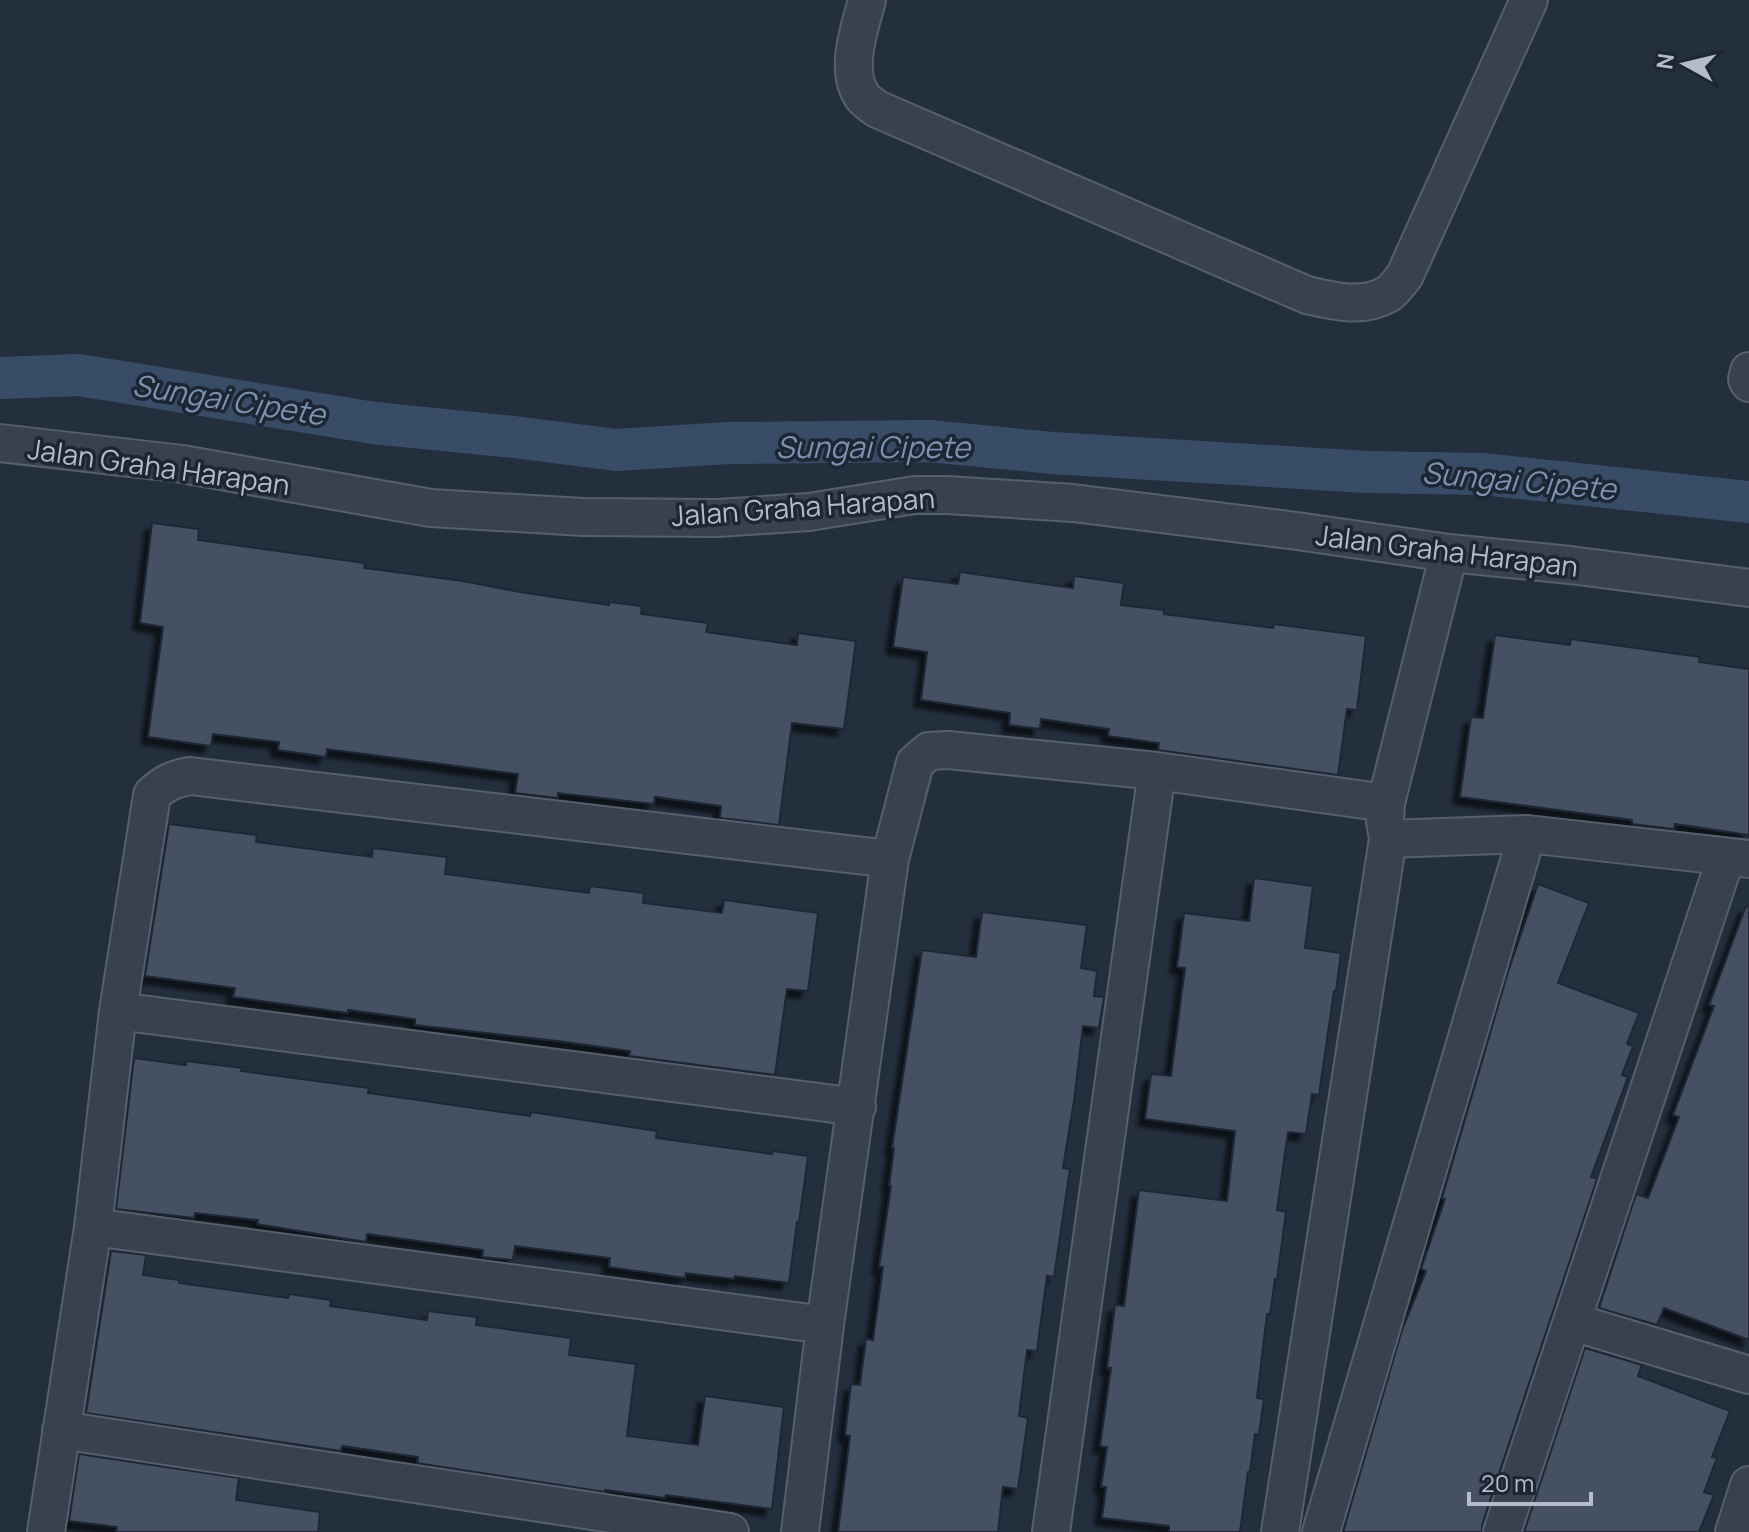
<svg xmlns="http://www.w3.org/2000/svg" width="1749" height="1532" font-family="Manrope,sans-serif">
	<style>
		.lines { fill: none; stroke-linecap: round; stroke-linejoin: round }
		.canal { stroke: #394c67; stroke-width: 42 }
		.building { fill: #455162; stroke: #1f2835; stroke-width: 2; filter: url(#shadow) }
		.minor-casing { stroke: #565f6c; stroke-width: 40 }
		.minor { stroke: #38414e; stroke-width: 36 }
		.labels { text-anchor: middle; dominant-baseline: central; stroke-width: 7; stroke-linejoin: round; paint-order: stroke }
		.street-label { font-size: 28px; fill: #b4bcc9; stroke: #1d2633 }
		.water-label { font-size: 30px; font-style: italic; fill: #7c92b1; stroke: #1d2633 }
	</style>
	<defs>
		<filter id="shadow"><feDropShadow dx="-7" dy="7" stdDeviation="2" flood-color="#0009"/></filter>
	</defs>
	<rect width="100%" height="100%" fill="#242f3e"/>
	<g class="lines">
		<path class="canal" d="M0,378l79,-3 295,48 140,14 102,13 113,-7 200,-2 123,12 315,19 115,2 267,28"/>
	</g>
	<path class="building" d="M152,523l47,6 -1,11 167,23 -1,5 99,13 57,11 89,13v-3l33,4 -1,8 67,9 -2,9 91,13 1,-12 58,8 -12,88 -52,-6 -13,102 -59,-7 1,-12 -66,-9 -1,7 -96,-11v5l-43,-5 3,-19 -191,-25 -1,8 -48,-7 1,-8 -66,-8 -2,12 -63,-9 15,-110 -23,-4z
		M960,572l113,16 1,-12 50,7 -3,22 43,5v4l109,14 1,-4 92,12 -9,74 -10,-1 -9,66 -180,-25 1,-7 -51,-7 1,-7 -68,-10 -1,10 -31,-4 1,-12 -89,-13 6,-48 -34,-5 10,-70 55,7z
		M1495,635l75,10 1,-6 129,18 -1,5 50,7v166l-74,-11 -1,5 -42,-5v-4l-172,-23 11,-80 12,1z
		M169,824l88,11 -1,7 116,15 1,-9 74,9 -2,17 144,19 1,-7 54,7 -1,10 79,10 2,-13 94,13 -10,78 -21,-2 -12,86 -146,-19 1,-5 -72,-10 -143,-16v-6l-67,-9v3l-115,-16 2,-9 -90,-12z
		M1254,878l59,8 -8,62 36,5 -5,38h-2l-15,104 -7,-1 -6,40 -18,-2 -11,78 9,2 -9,68 -2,-1 -5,35h-3l-10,84 7,1 -5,36 -4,-1 -5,38h-2l-8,60h-71v-6l-67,-8 4,-31h-5l6,-40 -7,-1 11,-78h-4l8,-63 9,1 15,-116 88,11 8,-70 -90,-12 6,-45 20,2 14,-108 -8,-1 7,-54 65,8z
		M1538,884l51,19 -31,80 81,30 -12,31 6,2 -11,29 6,2 -37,100 6,2 -115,346v7h-139l59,-202 24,-59 -5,-2 24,-70 -3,-1 66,-226z
		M1746,906l3,1v433l-85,-32 -7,17 -58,-17 37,-114 12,4 31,-81 -6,-2 41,-109 -5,-1z
		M982,912l105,13 -6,43 16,3 -3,25 10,1 -5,31 -16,-2 -9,75 -11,67 7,1 -16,108 -7,-1 -10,75 -10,-1 -8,66 9,2 -10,71 -15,-2 -5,45h-160l12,-96 -5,-1 6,-51 9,1 6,-46 7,1 10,-73h-4l12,-81h-2l5,-38h-2l30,-198 54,7z
		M134,1058l52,7v-4l56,7 -1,3 128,17 -1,5 162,23 1,-4 126,19 -1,7 116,16 1,-3 35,5 -9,67 -2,-1 -8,61 -54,-7 -1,3 -48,-6 -1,5 -76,-11 1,-9 -95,-12 -2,14 -31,-3 1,-7 -116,-16 -1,8 -109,-18 1,-4 -63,-7 -1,5 -78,-9z
		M111,1251l35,4 -3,20 36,5v3l109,15 1,-4 42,6 -1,6 97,14 1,-9 49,6 -1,8 95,13 -2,17 67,9 -9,72 71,9 7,-49 79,11 -12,102 -106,-14 -1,3 -60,-8v2l-188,-29 1,-6 -76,-11 -1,5 -255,-38z
		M1585,1348l57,17 -4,11 92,35 -18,46 5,1 -13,34 10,3 -15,37h-175z
		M79,1454l160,24 -3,22 84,12 -2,20h-202l1,-5 -48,-6z"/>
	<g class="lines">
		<defs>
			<path id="minor" d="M867,0c-7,27 -23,70 -5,96 3,5 10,9 15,13l430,186c26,6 55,14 81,-1 6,-4 12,-12 17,-19l124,-275
				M1749,371l-2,8 2,4
				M0,443l182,21 249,44 152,9 135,1 91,-6 106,-17h32l126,8 224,28 152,22 121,12 179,23
				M1388,839l139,-5 222,25
				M118,1011l739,96
				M93,1227l732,98
				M1573,1322l176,53
				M61,1430l669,102
				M46,1532l47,-305 25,-216 34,-216c12,-12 22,-16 38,-19l700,83
				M800,1532l25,-207 65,-466 25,-96 14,-12 19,-1 209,21 229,32 63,-250
				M1051,1532l106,-761
				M1280,1532l108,-693 -3,-18 1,-18
				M1321,1532l206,-698
				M1502,1532l224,-675
				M1734,1532l15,-47"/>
		</defs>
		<use href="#minor" class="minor-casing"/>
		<use href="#minor" class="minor"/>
	</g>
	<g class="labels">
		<g class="street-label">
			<text transform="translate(159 466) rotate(8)">Jalan Graha Harapan</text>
			<text transform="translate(803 506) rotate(-4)">Jalan Graha Harapan</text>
			<text transform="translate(1447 550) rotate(7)">Jalan Graha Harapan</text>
		</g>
		<g class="water-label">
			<text transform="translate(229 399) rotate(9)">Sungai Cipete</text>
			<text x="873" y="446">Sungai Cipete</text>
			<text transform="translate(1519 480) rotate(5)">Sungai Cipete</text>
		</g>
	</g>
	<g transform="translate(1685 64) rotate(278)" stroke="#1d2633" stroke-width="6" paint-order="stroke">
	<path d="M0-6L14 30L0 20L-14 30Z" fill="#b4bcc9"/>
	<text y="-12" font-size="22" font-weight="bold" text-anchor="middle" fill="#b4bcc9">N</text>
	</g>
	<path d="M1469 1492v12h122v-12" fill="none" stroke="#b4bcc9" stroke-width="4"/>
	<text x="1481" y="1492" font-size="24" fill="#b4bcc9" stroke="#1d2633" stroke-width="6" paint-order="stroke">20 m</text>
</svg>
